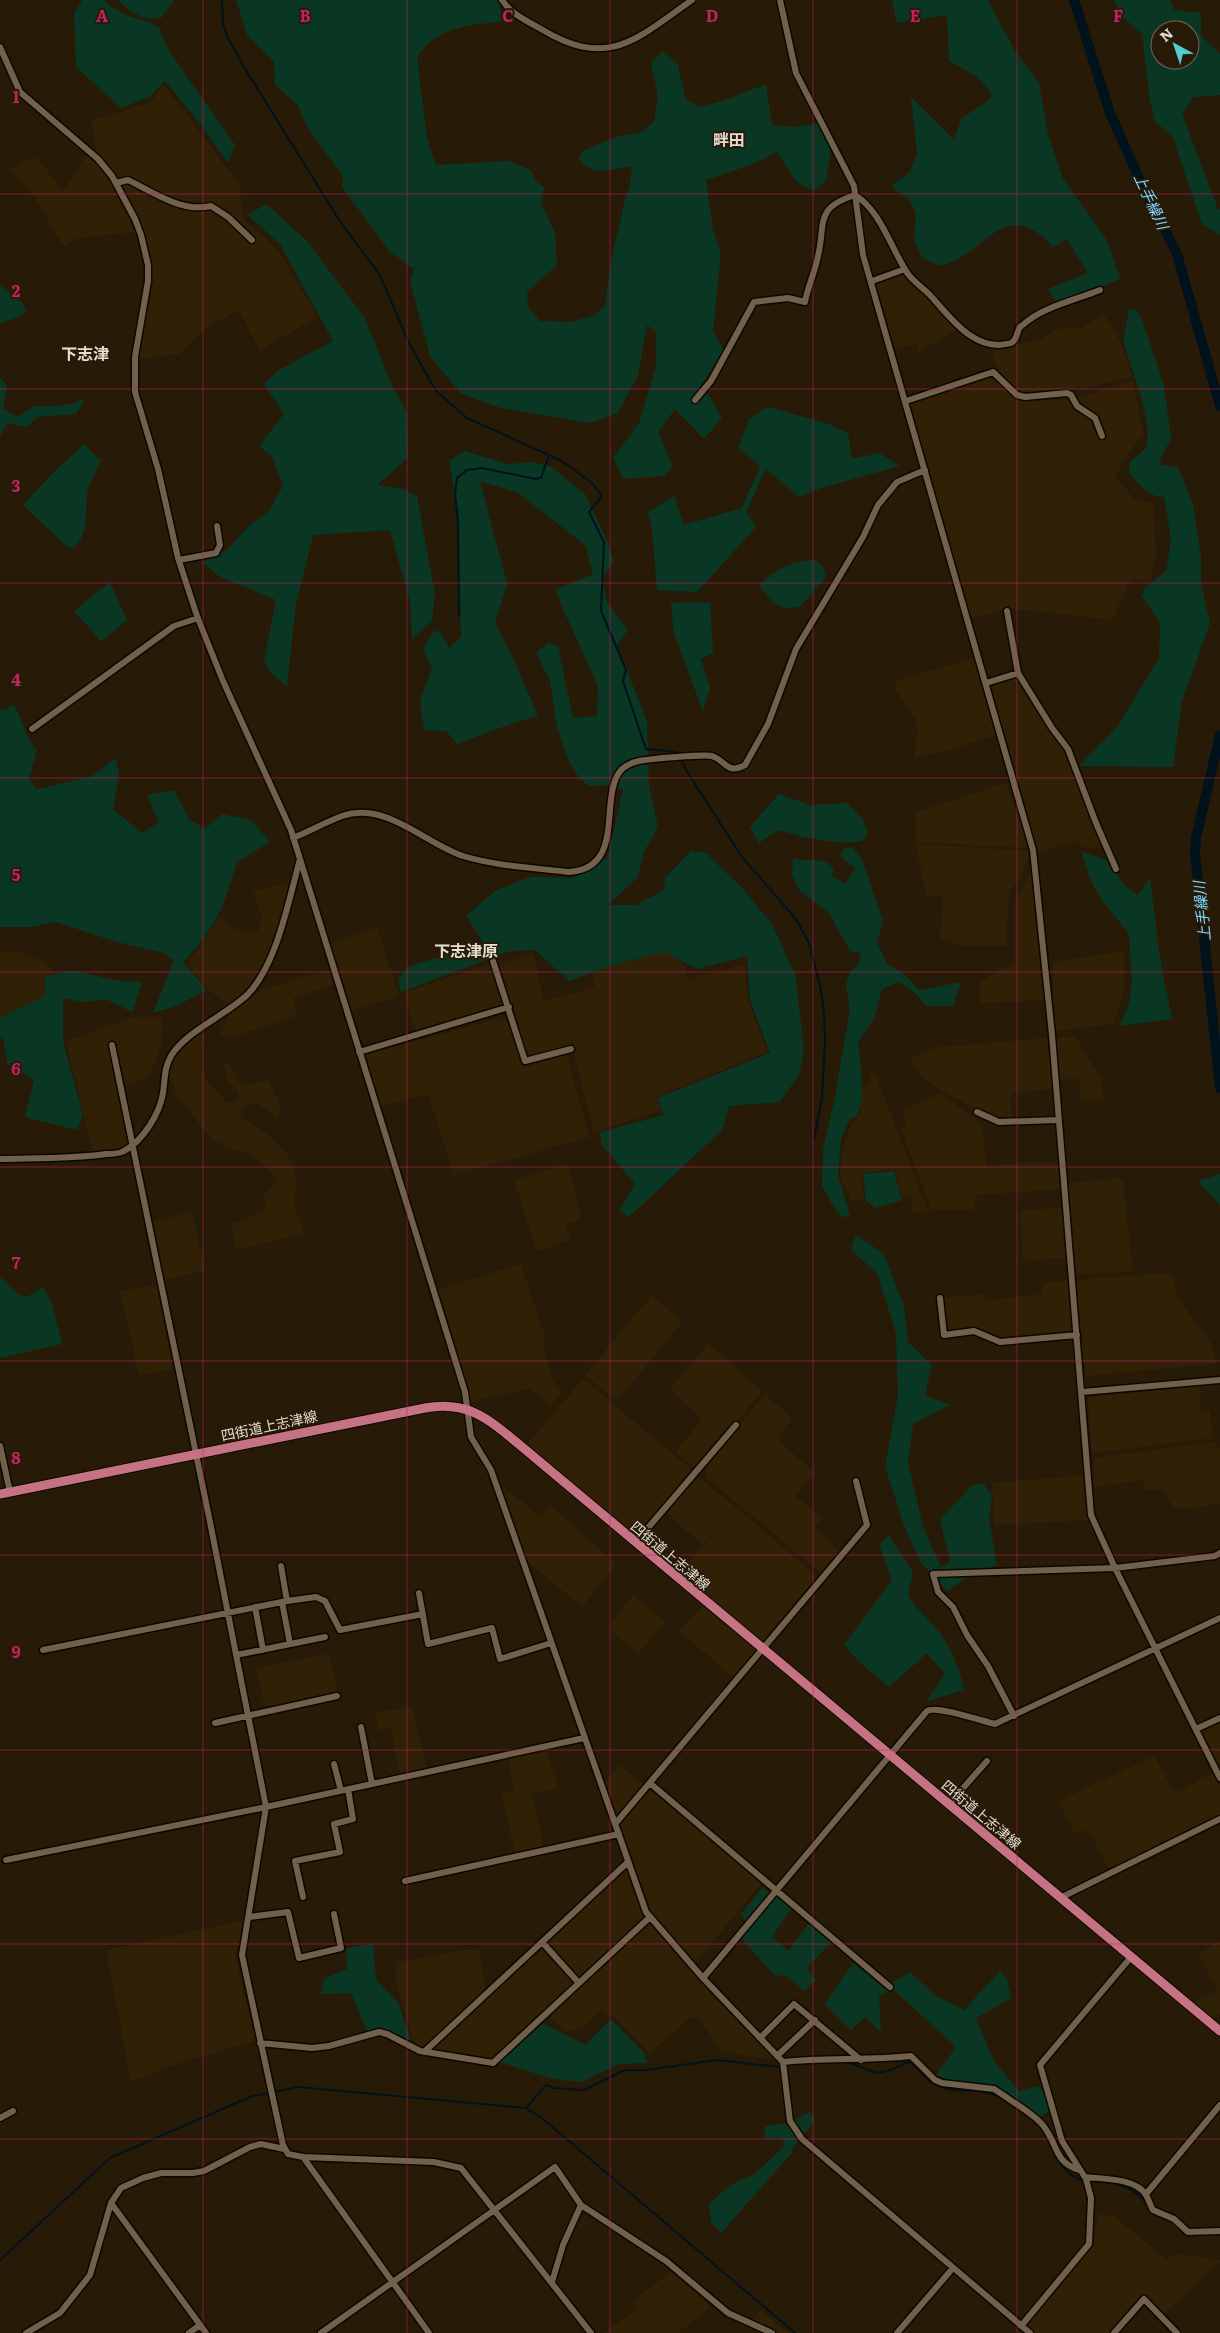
<svg xmlns="http://www.w3.org/2000/svg" width="1220" height="2333" font-family="Literata,'Noto Sans JP',serif">
	<style>
		.built { fill: #302106 }
		.green { fill: #0a3723; fill-rule: evenodd }
		.lines { fill: none; stroke-linecap: round; stroke-linejoin: round }
		.stream { stroke: #00121c; stroke-width: 2 }
		.river { stroke: #00121c; stroke-width: 10 }
		.minor-casing { stroke: #100600; stroke-width: 9 }
		.major-casing { stroke: #100600; stroke-width: 11 }
		.minor { stroke: #6f614c; stroke-width: 6 }
		.major { stroke: #c57283; stroke-width: 9 }
		.grid { fill: none; stroke: #c42261; stroke-width: 1; stroke-opacity: 0.55 }
		.labels { text-anchor: middle; dominant-baseline: central; stroke-width: 4; stroke-linejoin: round; paint-order: stroke }
		.street-label { font-size: 14px; fill: #e5ddd1; stroke: #271b08 }
		.water-label { font-size: 15px; font-style: italic; fill: #7ed7fe; stroke: #271b08 }
		.quarter-label { font-size: 16px; font-weight: bold; fill: #e5ddd1; stroke: #271b08 }
		.grid-label { font-size: 16px; text-anchor: middle; font-weight: bold; fill: #c42261; stroke: #271b08; stroke-width: 4; stroke-linejoin: round; paint-order: stroke }
	</style>
	<rect width="100%" height="100%" fill="#271b08"/>
	<path class="built" d="M164,85l75,99 4,34 34,31 40,68 -57,34 -21,-41 -33,18 -27,26 -40,5 13,-89 -8,-39 -21,-44 -27,-36 -4,-31 58,-17z
		M86,155l14,12 16,25 19,40 -57,6 -14,9 -34,-57 -19,-20 25,-14 27,36z
		M902,274l55,55 -39,24 -1,-9 -22,5 -19,-65z
		M1103,313l17,28 12,35 -44,11 -65,6 -8,-3 -15,-16 -7,-23 50,-12 12,-10 27,-1z
		M991,377l28,24 51,-1 63,-19 10,54 -13,16 -15,25 20,24 18,3 3,49 -5,29 -20,-2 -19,41 -104,-12 -38,11 -60,-215z
		M974,658l22,78 -82,23 4,-29 -3,-12 -19,-28 -1,-9z
		M1018,678l26,44 21,28 38,98 -21,-1 -6,-7 -38,13 -47,-167z
		M1006,783l23,65 -113,-6v-30z
		M916,844l114,7 1,4 -8,14 -2,9 -12,14 -3,54h-41l-25,-7 3,-43 -17,-1z
		M1033,867l13,133 -65,3 -1,-21 34,-20 1,-65 8,-8z
		M293,881l-31,93 -33,31 -19,-14 -17,-20 -4,-10 32,-45 15,15h22l4,-12 -8,-28z
		M377,927l22,69 -48,15 -22,-67z
		M671,947l15,23 2,10 57,-16 3,36 19,52 -111,45 5,14 -67,21 -22,-86 -39,10 -9,-5 -27,-87 36,-10 11,47 51,-14 -3,-12 37,-21z
		M11,951l11,1 24,11 8,11 2,12 -6,12 -50,26v-72z
		M1124,951l1,38 -12,35 -58,7 -3,-69z
		M490,963l15,43 -89,26 -12,-39z
		M329,970l4,15 -40,13 3,18 -60,20 -16,-1 10,-22 31,-23z
		M135,1017h26l2,6 -2,23 -12,31 -31,11 10,56 -9,6 -26,4 -27,-113z
		M501,1018l8,5 15,45 43,-13 22,82 -135,38 -26,-81 -49,12 -15,-51z
		M203,1031l2,8 -5,16 1,12 6,14 20,22 11,-4 1,-6 -11,-13 -5,-17h7l10,20 12,1 16,-4 14,29 -6,9 -19,-15 -11,1 -7,12 26,16 21,21 7,12 3,18 -2,22 10,29 -68,16 -5,-26 35,-13 -2,-16 14,-16 -18,-19 -13,-8 -18,-4 -17,-9 -36,-44 -8,-26 12,-21z
		M1075,1036l25,42 4,21 -23,1 -2,-21h-20l-4,-40z
		M1047,1038l6,51 -43,4 2,25 -16,1 -56,-29 -21,-16 -9,-15 29,-12z
		M875,1073l53,138 -16,1 -1,-15 -9,-2 -7,-26 -34,4 3,27 -13,1 -11,-26 3,-29 6,-17 12,-17 1,-26 9,-4 -2,-6z
		M941,1094l41,29 4,42 73,-4 2,28 -86,6v14l-43,1 -32,-83 7,-3 -5,-14z
		M567,1165l15,53 -16,6 4,16 -33,11 -23,-71z
		M1117,1178l6,4 10,89 -57,3 -8,-91z
		M1063,1208l3,50 -43,3 -3,-51z
		M192,1212l13,59 -42,9 -12,-58z
		M521,1264l23,70 1,19 6,23 10,18 -11,13 -20,-19 -60,14 -34,-112z
		M1168,1273l6,3 3,21 34,46 5,21 -131,12 -9,-96z
		M1069,1280l5,54 -73,6 -27,-11 -29,4 -3,-35 41,-4 1,7 59,-7 -1,-10z
		M157,1285l16,84 -34,6 -19,-84z
		M652,1295l30,27 -65,79 -32,-26z
		M708,1343l54,48 -66,78 -20,-17 26,-33 -32,-30z
		M583,1379l111,93 -57,67 -110,-94z
		M1199,1386l2,26 9,-1 3,27 -121,15 -4,-56z
		M765,1394l27,24 -15,20 37,35 -19,23 28,22 -8,10 26,25 -19,21 -116,-97v-8l13,-20z
		M1214,1442l6,7v54l-25,6 -22,-2 -11,-17h-16l-3,-10 -49,7v-29z
		M1085,1475l5,45 -96,5 -2,-42z
		M701,1479l34,28 -33,38 -36,-33 25,-31z
		M496,1480l44,37 11,-11 65,58 -34,43 -60,-50z
		M736,1507l82,71 -55,65 -83,-69z
		M633,1595l32,27 -27,32 -30,-27z
		M703,1606l54,45 -22,28 -56,-48z
		M329,1654l9,40 -69,14 -5,-4 -8,-36z
		M412,1706l15,65 -27,6 -9,-49 -13,3 -2,-18z
		M1220,1721v49h-1l-18,-40z
		M546,1750l12,38 -26,6 12,54 -29,6 -13,-60 12,-3 -6,-34z
		M1154,1756l20,37 39,-19 7,12v29l-111,54 -21,-41 -13,6 -16,-33z
		M620,1765l26,22 -30,33 -13,-36z
		M651,1788l111,95 -67,80 -43,-48 -33,-90z
		M626,1867l18,51 -67,60 -33,-36z
		M245,1920l-10,36 20,85 -72,21 -52,19 -25,-131z
		M648,1923l131,138 -57,-10 -23,-32 -5,-2 -6,2 -38,34 -37,-37 -4,1 -7,-7 -20,17 -18,5 -15,-18z
		M1220,1941v72l-8,5 -20,-16 26,-10 -20,-39z
		M542,1946l33,36 -83,79 -61,-11z
		M478,1948l8,43 -62,57 -5,-1 -7,-9 -16,-55 1,-21z
		M1098,2214l16,2 52,43 11,-5 43,6v2l-57,53 -19,-20 -33,38h-75l-10,-8 68,-80z
		M671,2272l40,35 -33,26h-74l34,-24 -6,-8z
		M760,2310l28,23h-11l-26,-12z"/>
	<path class="green" d="M82,0h22l6,6 18,10 21,6 10,6 8,20 68,97 -7,18 -31,-43 -32,-39 -16,16 -28,11 -45,-41 -2,-53z
		M118,0h56l-13,18c-19,2 -30,-5 -43,-18z
		M236,0h262l5,21c-35,5 -64,4 -86,36l10,81 9,27 74,-4 22,10 3,10 9,6 -3,16 14,30 2,32 -30,27 1,15 12,14 30,1 23,-6 12,-11 5,-39 16,-70 4,-10 2,-20c-23,3 -38,13 -54,-8l5,-7 33,-14 26,-5 12,-11 4,-25 -7,-33 12,-12 15,14 7,33 14,9 27,-7 40,-16 6,41 24,2 22,-4 11,12 3,8 -6,37 -12,11 -17,-9 -20,-30 -21,11 -50,17 7,49 8,25 -8,77 11,19 -22,34 20,34 -18,21 -29,-30 -17,23 15,34 -9,10 -41,3 -10,-21 26,-35 17,-56v-35l-9,-7 -9,50 -20,38 -28,10 -89,-15 -40,-14 -31,-38 -20,-75 4,-12 -24,-17 -48,-65 1,-11 -36,-49 -9,-22 -23,-20 -1,-23 -27,-27z
		M892,0h96l27,51 24,32 9,51 15,45 44,61 13,39 -45,18 -19,5 -8,-13 40,-16 -21,-34 -14,8c-5,-7 -10,-11 -17,-15 -30,-19 -47,7 -71,23 -7,4 -16,8 -24,11l-18,-7 -9,-18 2,-27 -6,-13 -19,-15 19,-14 7,-18 -6,-57 43,43 7,-21 29,-20 1,-7 -15,-16 -27,-15 -2,-46 -50,8z
		M1114,0h56l4,10 27,3v23l19,18v41l-26,2 -12,17 36,95h2v26l-18,-11 -30,-89 -17,-13 -5,-21 -8,-67 -18,-16zM1160,30h30v30h-30z
		M266,204l40,36 58,77 28,68 15,28 1,45 -31,27 27,4 13,7 18,98 -3,27 -20,18 -2,-38 -20,-71 -77,5 -17,69 -9,82 -15,-12 -8,-13 12,-61 -56,-23 -18,-15 25,-12 23,-25 19,-14 14,-25 -11,-30 -13,-10 25,-32 -20,-30 15,-14 54,-29 -53,-97 -32,-29z
		M0,285l22,18 4,8 -6,6 -20,6z
		M1129,309l6,1 7,9 22,66 7,54 -11,20 1,6 17,2 15,37 8,53v26l9,40 -28,78 -9,66 -94,-1 38,-39 42,-69 1,-35 -18,-27 3,-8 21,-17 5,-31 -7,-43c-16,0 -26,-14 -35,-25l1,-10 16,-14 2,-17 -6,-32 -19,-58z
		M0,377l7,8 -4,23 14,9 17,-11h25l12,-2 14,-5 -9,15 -39,3 -10,10 -19,-4 -8,13z
		M768,407l61,17 19,9 4,26 27,-6 21,13 -79,22 -22,9 -33,-28 -20,43 10,15 -59,65 -40,-2 -5,-62 -4,-16 26,-16 10,29 58,-17 18,-42 -22,-18 11,-29z
		M84,444l17,17c-4,8 -9,16 -12,25 -7,21 4,48 -17,62l-5,-1 -44,-42 31,-33z
		M464,451l44,13 25,-2 17,4 35,28 23,49 6,19 -12,16 5,24 21,28 -11,15 30,77 2,64 9,41 -13,23 -8,28 -29,27h28l28,-15 1,-12 26,-27 15,2 36,35 30,36 23,50 9,74 -4,25 -20,29 -51,4 -6,23 -94,88 -10,-6 16,-27 -33,-39 -2,-13 64,-17 -7,-17 113,-45 -20,-53 -3,-44 -50,13 -32,-17 -45,11 -51,18 -34,-31 -25,1 -109,41 -3,-13 9,-12 77,-24 -18,-27 30,-26 34,-13 43,1 34,-20 16,-68 -12,-5 -22,1 -10,-8 -11,-19 -11,-32 -7,-46 -14,-28 12,-10 10,3 15,72 24,-2 1,-30 -35,-77 -7,-20 37,-15 -8,-29 -67,-52 -38,-12 27,103 -12,39 21,42 22,51 -25,7 -56,21 -11,-13 -22,-1 -4,-29 12,-33 -9,-18 11,-20 8,4 7,14 12,-11 -3,-125 -9,-51z
		M816,560l8,8 2,9 -26,30c-24,3 -27,-4 -41,-22 20,-18 30,-23 57,-25z
		M110,582l17,38 -26,21 -27,-30z
		M710,602l3,51 -12,6 9,29 -7,23 -29,-77 -3,-31z
		M14,704l16,38 7,8 -8,29 8,10 54,-12 24,-19 4,16 -6,35 29,24 17,-11 -12,-27 27,-5 15,29 16,10 17,-15 29,6 19,22 -33,20c-14,46 -19,64 -54,100l24,28 -31,16 -23,7 21,-53 -10,-7 -47,-11 -61,-20 -24,5h-32v-218l4,1z
		M779,794l31,11 37,-2 16,16 5,14 -6,8c-28,5 -57,-4 -84,-11l-19,13 -9,-16z
		M851,847l11,12 21,62 -6,21 10,22 16,9 16,17 42,-8 -8,24h-27l-10,-12 -17,-12 -17,7 -7,28 -17,25c2,19 9,59 -2,75l-6,2 -9,19 -3,37 12,41 -8,1 -9,-11 -11,-20 1,-37 12,-52 15,-88 -4,-24 4,-13 9,-9 2,-10 -11,-2 -21,-38 -29,-22 -8,-16 1,-16 32,2 9,7 -2,8 13,8 10,-16 -15,-12 4,-8z
		M1082,852l24,8 20,27 12,8 12,-18 9,75 13,67 -52,7 9,-23 3,-21 -3,-48 -30,-38 -10,-20z
		M72,970l46,11 24,1 -10,30 -26,-13 -24,3 -19,-4v43l20,74 -6,15 -52,-13 9,-37 -27,-17 -3,-22 -4,-4v-19l45,-22v-19z
		M894,1171l8,29 -26,8 -10,-7 -3,-27z
		M1220,1174v31l-22,-24z
		M856,1235l28,19 20,52 4,36 24,23 -7,30 25,10 -37,19 -5,39 15,64 18,40 9,-4 -10,-44 33,-34 10,-2 9,13 -3,23 8,46 -31,13 -19,13 -26,-28 -17,-38 -19,-58 13,-72 -2,-62 -19,-60 -26,-23z
		M0,1277l18,17 9,3 16,-10 9,17 10,40 -62,14z
		M889,1535l24,37 -5,23c8,14 19,23 30,36 13,15 22,39 26,59l-37,11 18,-27 -18,-21 -38,34 -29,-24 -16,-18 48,-65 -13,-35z
		M762,1888l30,19 -20,30 16,14 23,-30 21,20 -25,27 9,12 -12,11 -18,-15 -12,-1 -31,-35 2,-19 -4,-7z
		M373,1944l3,36 22,22 14,40 -30,-15 -15,4 -16,-38 -30,1 4,-16 22,-9 -1,-21z
		M853,1963l32,24 25,-15 26,24 28,14 36,-39 7,8 4,19 -35,20 18,43 25,30 20,-5c6,9 11,15 9,26l-10,6 -41,-31 -38,-2 -23,-10 20,-28 -63,-58 -14,7 2,36 -16,-15 -14,13 -26,-26z
		M611,2019l33,34 3,10 -28,1 -38,18 -32,-4 -49,-16 43,-39 42,22z
		M810,2112l5,9 -22,26 -1,6 -71,80 -10,-11 -2,-16 2,-4 19,-17 25,-11 28,-27 1,-6 -4,-3 -15,1v-13l23,-3z"/>
	<g class="lines">
		<path class="stream" d="M222,0l1,23 4,13 17,31 97,156 39,52 29,68 27,48 31,27 95,43 29,21 11,14 -13,16 15,30 -3,69 25,59 -3,11 23,68 32,3 1,2
			M459,616l-1,-94 -3,-28 2,-16 10,-8 15,-2 54,11 5,-1 8,-23
			M681,759l5,11 56,87 54,62 13,24 11,42 4,26 1,31 -3,55 -8,43
			M823,2062h24l30,11 14,-3 17,-8c12,4 16,16 26,22 16,10 36,4 54,9 18,4 34,19 49,30
			M274,2092l24,-5 228,21 17,11 252,214
			M526,2108l20,-23 8,3 30,2 41,-20h21l71,-10 64,7
			M1040,2127l9,12
			M1056,2155c3,11 16,23 28,26
			M1098,2181c20,3 37,5 49,24
			M1195,2235l25,-1
			M0,2260l110,-102 140,-61 19,-4"/>
		<path class="river" d="M1074,0l36,113 28,63 39,78 43,152
			M1220,735l-24,103 -1,14 25,236"/>
		<defs>
			<path id="minor" d="M502,0c9,14 25,21 39,29 68,41 95,10 151,-29
				M780,0l16,73 58,113 9,69 170,595 19,185 39,480 24,53 105,210
				M0,47l20,45 78,67 14,17 23,43 6,16 7,30v16l-13,76v35l23,77 20,89 19,58 26,65 68,149 174,562 6,45 20,33 155,442 57,66 80,84 7,59 12,18 228,194
				M116,183l12,-3c25,12 54,33 83,26l17,11 24,23
				M872,281l33,-12
				M695,400l16,-19 43,-79 34,-4 17,4c3,-16 10,-30 13,-46 8,-33 -4,-48 37,-61 26,16 36,54 53,79 6,8 15,14 22,21 20,22 45,59 81,48 7,-3 5,-11 9,-16 3,-2 6,-5 9,-7 19,-14 49,-21 71,-30
				M906,401l87,-29 24,23 8,2 42,-4 4,2 6,11 18,12 7,18
				M179,560l37,-7 4,-8 -3,-19
				M1007,611l11,62 34,55 16,21 28,74 20,46
				M986,683l32,-10
				M32,729l142,-103 24,-8
				M293,838c17,-7 33,-16 49,-22 44,-15 82,27 121,40 33,10 71,12 106,16 59,-4 28,-77 53,-103 5,-4 11,-7 17,-8 9,-2 66,-7 73,-5 15,5 14,19 33,9l23,-41 28,-75 67,-112 15,-32 19,-23 28,-12
				M493,961l32,100 46,-12
				M112,1045l98,477 56,285 -24,148 41,190 5,9 15,3 131,5 27,6 130,165
				M359,1052l150,-45
				M977,1112l22,10 58,-2
				M0,1159c35,-1 71,0 106,-5 6,0 13,0 18,-3 19,-10 36,-38 39,-58 2,-13 1,-25 8,-37 14,-24 55,-41 76,-61 30,-30 42,-96 53,-136
				M940,1298l4,37 30,-4 26,11 77,-7
				M1082,1392l138,-12
				M0,1446l10,46
				M635,1543l101,-118
				M419,1593l9,51 64,-16 8,31 51,-16
				M287,1601l29,-4 9,4 15,29 83,-16
				M282,1602l8,42
				M255,1607l8,43
				M43,1650l244,-49 -6,-35
				M236,1655l89,-18
				M1014,1716l-26,-50 -21,-31 -14,-28 -15,-15 -5,-18 182,-6 100,-12 5,-3
				M215,1723l122,-27
				M361,1727l11,57
				M1196,1729l24,-11
				M334,1764l7,27
				M651,1784l239,203
				M949,1804l38,-43
				M615,1824l252,-299 -11,-44
				M6,1860l260,-53 318,-69
				M405,1881l214,-47
				M303,1897l-8,-36 45,-9 -6,-28 19,-5 -5,-30
				M1060,1898l160,-79
				M249,1917l39,-5 11,46 42,-10 -7,-34
				M542,1942l36,40
				M703,1978l224,-267c9,-6 55,10 68,13l4,-2 221,-104
				M760,2038l34,-34 67,56
				M260,2043l52,5 17,-2 50,-14 8,2 33,17 73,12 156,-145
				M424,2052l204,-190
				M777,2056l38,-36
				M783,2062c42,-5 85,-1 128,-6l24,24 7,3 52,6 6,4c13,9 30,19 41,30 18,20 11,38 38,47
				M0,2118l13,-7
				M303,2157l126,176
				M1085,2177c18,2 51,1 61,18 3,5 4,10 7,15l21,9 14,13 32,-1
				M1146,2194l74,-89
				M111,2203l95,130
				M552,2282l11,-37 18,-40
				M1021,2326l68,-82 2,-46 -5,-19 -24,-38 -22,-76 91,-108
				M26,2333l34,-20 30,-38 21,-72 10,-15 22,-10 18,-5h32l11,-2 46,-24 11,-3 23,5
				M189,2333l11,-8
				M321,2333l234,-166 26,38 85,56 62,52 44,20
				M897,2333l56,-65
				M1114,2333l30,-34 33,34"/>
			<path id="major" d="M0,1494l425,-86c44,-8 64,12 96,38l699,585"/>
		</defs>
		<use href="#minor" class="minor-casing"/>
		<use href="#major" class="major-casing"/>
		<use href="#minor" class="minor"/>
		<use href="#major" class="major"/>
	</g>
	<path class="grid" d="M203,0v2333M407,0v2333M610,0v2333M813,0v2333M1017,0v2333M0,194h1220M0,389h1220M0,583h1220M0,778h1220M0,972h1220M0,1167h1220M0,1361h1220M0,1555h1220M0,1750h1220M0,1944h1220M0,2139h1220"/>
	<g class="labels">
		<g class="street-label">
			<text transform="translate(269 1425) rotate(-12)">四街道上志津線</text>
			<text transform="translate(671 1555) rotate(40)">四街道上志津線</text>
			<text transform="translate(982 1814) rotate(40)">四街道上志津線</text>
		</g>
		<g class="water-label">
			<text transform="translate(1152 201) rotate(65)">上手繰川</text>
			<text transform="translate(1201 911) rotate(-96)">上手繰川</text>
		</g>
		<g class="quarter-label">
			<text x="729" y="139">畔田</text>
			<text x="85" y="353">下志津</text>
			<text x="466" y="950">下志津原</text>
		</g>
	</g>
	<g class="grid-label">
		<text x="102" y="22">A</text>
		<text x="305" y="22">B</text>
		<text x="508" y="22">C</text>
		<text x="712" y="22">D</text>
		<text x="915" y="22">E</text>
		<text x="1118" y="22">F</text>
		<text x="16" y="103">1</text>
		<text x="16" y="297">2</text>
		<text x="16" y="492">3</text>
		<text x="16" y="686">4</text>
		<text x="16" y="881">5</text>
		<text x="16" y="1075">6</text>
		<text x="16" y="1269">7</text>
		<text x="16" y="1464">8</text>
		<text x="16" y="1658">9</text>
	</g>
	<g transform="translate(1175 45) rotate(320)"><circle r="24" fill="#271b08" stroke="#736958"/>
	<path d="M0-4L9 19L0 12L-9 19Z" fill="#53cdcb"/>
	<text y="-8" font-size="14" font-weight="bold" text-anchor="middle" fill="#e5ddd1">N</text>
	</g>
</svg>
